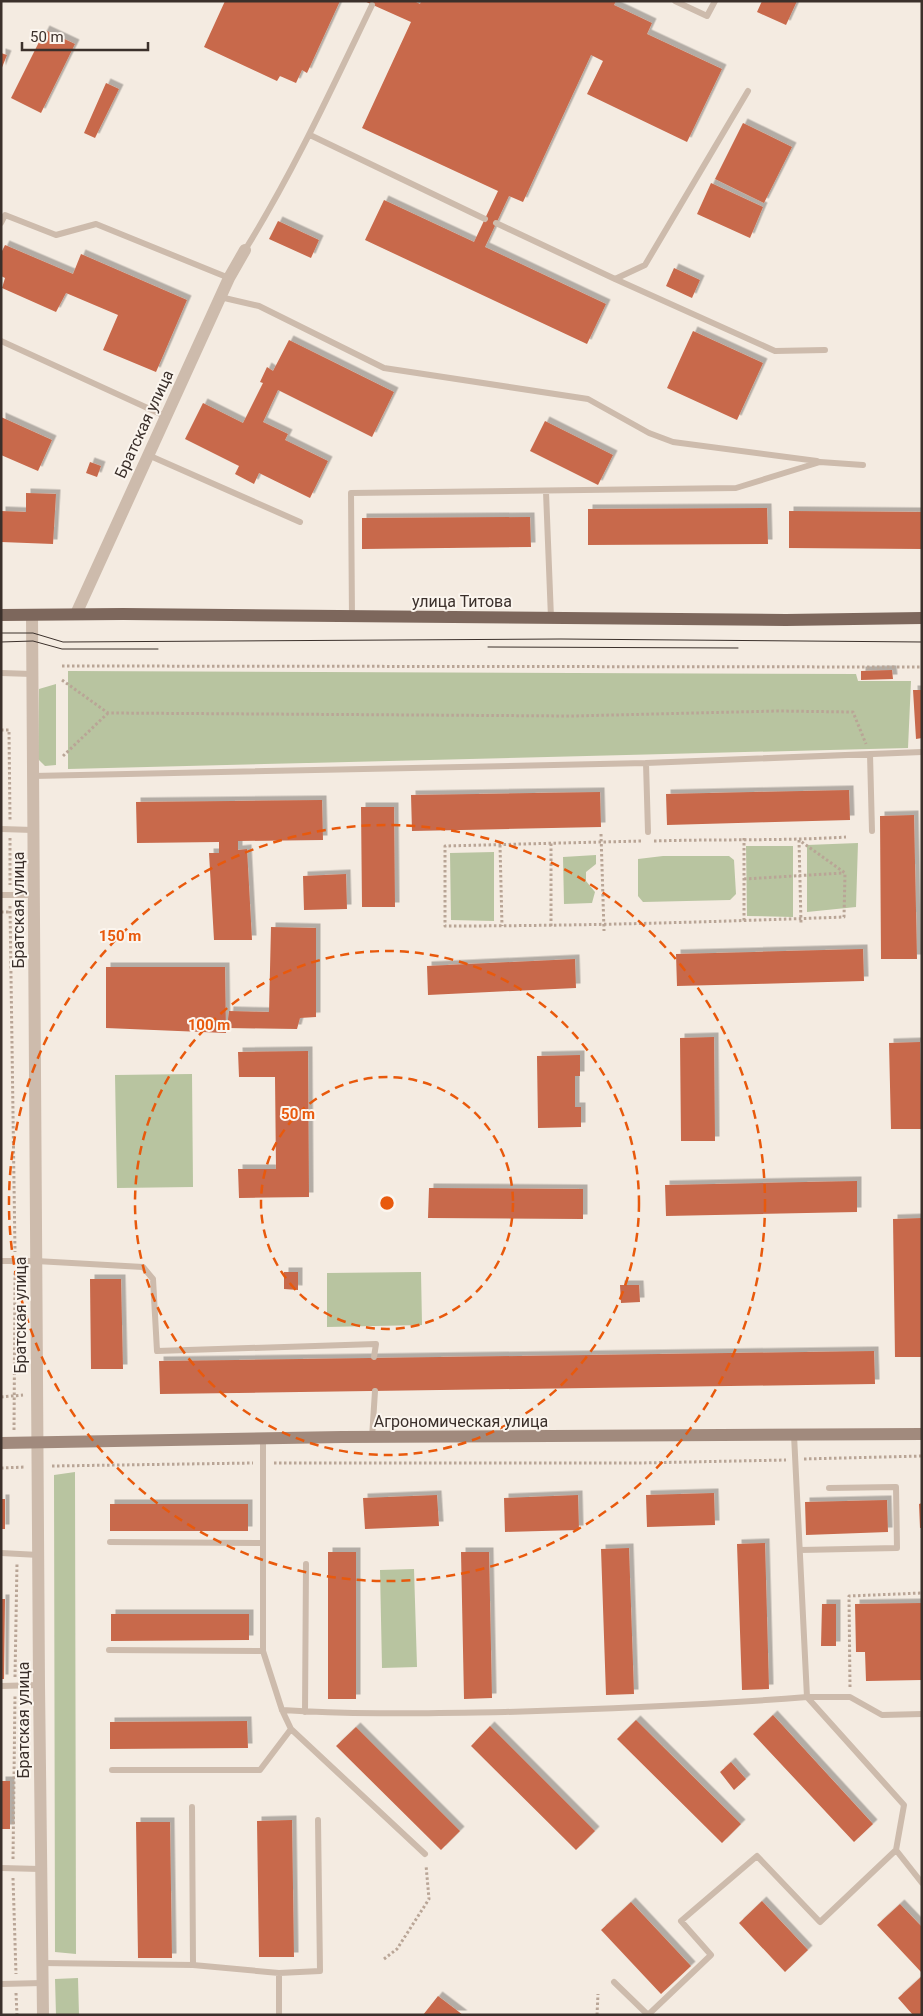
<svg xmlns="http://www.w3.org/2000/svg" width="923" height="2016" font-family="Roboto,sans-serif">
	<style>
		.green { fill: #b8c4a0 }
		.building { fill: #c8694b; filter: url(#shadow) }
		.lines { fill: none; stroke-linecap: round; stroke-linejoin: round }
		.path { stroke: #b9a596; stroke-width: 3; stroke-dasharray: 2.5 2.5; stroke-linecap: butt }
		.lane { stroke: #cdbbac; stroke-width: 6 }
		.street { stroke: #cdbbac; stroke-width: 12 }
		.secondary { stroke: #a18a7d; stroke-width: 12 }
		.primary { stroke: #7d675c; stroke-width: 12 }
		.tram { stroke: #3b302b; stroke-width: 1 }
		.ring { fill: none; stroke: #e8590c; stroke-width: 2.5; stroke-dasharray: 9 6 }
		.labels { text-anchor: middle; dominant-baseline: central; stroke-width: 4; stroke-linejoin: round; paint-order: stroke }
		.street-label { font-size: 16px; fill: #3b302b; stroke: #fbf5ee }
		.centre { fill: #e8590c; stroke: #fbf5ee; stroke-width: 2.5 }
		.ring-label { font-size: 15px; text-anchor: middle; font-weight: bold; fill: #e8590c; stroke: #fbf5ee; stroke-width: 4; stroke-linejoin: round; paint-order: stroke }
	</style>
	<defs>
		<filter id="shadow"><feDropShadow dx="4.5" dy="-4.5" stdDeviation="0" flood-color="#0004"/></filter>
	</defs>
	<rect width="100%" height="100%" fill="#f4ebe1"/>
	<path class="green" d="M68,671l788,3 2,7h53l-3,67 -840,21z
		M56,684v81l-11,1 -7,-7 1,-70z
		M858,843l-2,64 -49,5v-67z
		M746,846h47v71l-46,-1z
		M494,852v69l-43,-1 -1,-67z
		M596,855v9l-10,8v9l9,11 -3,11 -28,1 -1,-47z
		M663,856h66l5,4 2,34 -6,6 -87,2 -5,-6v-37z
		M192,1074l1,113 -76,1 -2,-113z
		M421,1272l1,53 -95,2v-54z
		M75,1472l1,482 -21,-2 -1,-477z
		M414,1569l3,98 -35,1 -2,-98z
		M78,1978l1,37h-23l-1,-36z"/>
	<path class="building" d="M225,1h115l-33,72 -5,-3 -6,13 -16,-7 -3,5 -73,-34z
		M364,1h50l6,3 1,-3h195l-2,4 38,18 -5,11 75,35 -35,73 -100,-48 16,-33 -12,-6 -68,147 -14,-6 -24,51 121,57 -19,40 -222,-104 19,-40 90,42 24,-51 -136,-63 49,-106z
		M762,1h35l-11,24 -29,-13z
		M45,30l30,14 -34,69 -30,-15z
		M1,53l6,2 -6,15z
		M106,83l13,6 -24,49 -11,-5z
		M743,123l49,24 -28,56 -49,-24z
		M711,183l52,24 -13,31 -53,-24z
		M278,221l41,19 -8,18 -42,-19z
		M5,245l68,29 8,-20 106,46 -31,72 -53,-22 15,-35 -52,-22 -10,19 -54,-24 3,-10 -4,-2v-23z
		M674,268l26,12 -8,18 -26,-12z
		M693,331l70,32 -26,57 -70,-32z
		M289,340l105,52 -22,45 -94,-47 -15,32 25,12 -3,6 43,21 -18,37 -51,-25 -5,11 -19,-10 4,-8 -54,-27 18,-36 40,20 20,-40 -3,-1 7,-15 6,4z
		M1,417l51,23 -14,31 -37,-16z
		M545,421l68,34 -15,30 -68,-34z
		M90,462l11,4 -4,11 -11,-4z
		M26,493l30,1 -3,50 -52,-2v-31l25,1z
		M767,508l1,36 -180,1v-36z
		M789,511l133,1v37l-133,-1z
		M530,517l1,30 -169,2v-31z
		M892,670l1,9 -32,1v-9z
		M913,690h9v48l-6,1z
		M849,790l1,30 -183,5 -1,-31z
		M600,792l1,35 -189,4 -1,-36z
		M322,800l1,40 -85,1v9l9,-1 5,91h-38l-5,-87h10v-11l-82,1 -1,-41z
		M361,807h33l1,100h-33z
		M914,815l3,144h-36l-1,-143z
		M346,874l1,35 -43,1 -1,-34z
		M271,927l45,1v89l-16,1 -3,11 -70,-1 2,-17 40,1z
		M863,949l1,32 -187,5 -1,-32z
		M575,959l1,29 -148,7 -1,-29z
		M106,967h119l1,66 -120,-5z
		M714,1037l1,104h-34l-1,-103z
		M920,1042l2,87h-31l-2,-86z
		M308,1051l1,146 -70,1 -1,-29h38l-1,-92h-36l-1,-25z
		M580,1055v21h-5v31h6v20l-43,1 -1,-72z
		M857,1181v31l-191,4 -1,-31z
		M429,1188l154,1v30l-155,-1z
		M922,1218v139h-27l-2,-138z
		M284,1272h14v18l-14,-1z
		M90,1279h31l2,90h-32z
		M620,1285h19l1,17 -19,1z
		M874,1351l1,33 -715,10 -1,-33z
		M714,1493l1,32 -68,2 -1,-32z
		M437,1495l2,31 -74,3 -2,-31z
		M578,1495l1,35 -74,2 -1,-34z
		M1,1499h4v30h-4z
		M887,1500l1,32 -82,3 -1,-33z
		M922,1503v25h-2l-1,-24z
		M110,1504h138v27h-138z
		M765,1543l4,146 -27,1 -5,-146z
		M629,1548l5,146 -28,1 -5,-146z
		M328,1552h28v147h-28z
		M461,1552h28l3,146 -28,1z
		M1,1599h4l-1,80h-3z
		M922,1603v77l-56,1 -1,-29h-9l-1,-48z
		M822,1604h14v42h-15z
		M111,1614h138v26l-138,1z
		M773,1715l100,109 -19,18 -101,-108z
		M636,1720l105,104 -19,19 -105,-104z
		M247,1721l1,27 -138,1v-27z
		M490,1726l105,105 -19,19 -105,-104z
		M356,1727l104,104 -19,19 -105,-104z
		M731,1762l15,17 -12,11 -14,-18z
		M1,1781h9v48h-9z
		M292,1820l2,137h-35l-2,-136z
		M136,1822h34l2,136h-34z
		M762,1901l46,49 -23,22 -46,-49z
		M631,1902l60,64 -30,28 -60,-64z
		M900,1904l22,23v46l-45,-48z
		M922,1976v39h-9l-15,-17z
		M438,1996l25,19h-40z"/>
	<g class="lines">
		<path class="path" d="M62,666l860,1
			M62,680l46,33 465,3 204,-5 76,1 13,32
			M1,730h8l1,90
			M63,756l45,-43
			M601,834l3,97
			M10,838v47
			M744,838v84
			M799,840l2,83
			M641,841l-196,5v80c133,0 266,-4 399,-9l1,-44 -46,-33
			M654,841c64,-2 128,0 192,-4
			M500,845l2,81
			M744,879l99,-6
			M10,906l5,346
			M1,912h9
			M551,926v-83
			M1,1397l22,-2
			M14,1430l1,-159
			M804,1459l118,-3
			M274,1463h365l147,-3
			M52,1466l201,-3
			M1,1468l25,-1
			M15,1677l2,-114
			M850,1687l-1,-91 73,-3
			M13,1859l2,-164
			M13,1878l3,96
			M384,1959l13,-10 32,-50 -3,-34
			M16,1993l1,22
			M597,2015l1,-21"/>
		<path class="lane" d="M675,1l32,15 8,-15
			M310,135l175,84
			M1,223l4,-8 51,20 40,-11 133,54
			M496,223l119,56 30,-14 103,-174
			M245,250c49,-79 87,-162 127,-245
			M615,279l160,72 50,-1
			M220,297l39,9 125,62 204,31 61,34 24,9 144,19
			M1,341l164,75
			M148,455l152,67
			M546,492l5,126
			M352,617l-1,-124 385,-5 84,-26 43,3
			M1,673l31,1
			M870,754l2,77
			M646,763l2,69
			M33,776l613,-13 276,-11
			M1,829l32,1
			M1,895h33
			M1,1261h35l107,6 10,12 4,72 219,-7 -2,13
			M794,1435l13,262h43l32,18 40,-1
			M372,1438l3,-47
			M263,1439v212l19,59 9,19 134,125
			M110,1542l153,1
			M800,1550l97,-2 -1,-61 -67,1
			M1,1553l38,2
			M109,1650l154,1
			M1,1686l38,-1
			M282,1710c74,5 149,3 223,2 101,-3 201,-7 302,-15l97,108 -8,45 -76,72 -63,-66 -76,65 30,34 -63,60 -34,-33
			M305,1712l1,-148
			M112,1770h148l31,-41
			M192,1807l1,158
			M896,1850l26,33
			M1,1868l39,1
			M42,1963l151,2 86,8v42
			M279,1973l41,-2 -2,-151
			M1,1984l42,-1"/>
		<path class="street" d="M76,614l153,-336 16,-28
			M32,615l7,1070 4,330"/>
		<path class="secondary" d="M1,1443l341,-6 580,-3"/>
		<path class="primary" d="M1,615l122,-1 663,6 136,-2"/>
		<path class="tram" d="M1,633h32l30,9 498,-3 361,3
			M1,642l32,-1 29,8h96
			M488,647l250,1"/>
	</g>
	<g class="ring">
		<circle cx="387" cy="1203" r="126"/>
		<circle cx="387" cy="1203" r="252"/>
		<circle cx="387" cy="1203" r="378"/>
	</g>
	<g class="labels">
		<g class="street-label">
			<text transform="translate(144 424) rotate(-65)">Братская улица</text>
			<text x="462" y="601">улица Титова</text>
			<text transform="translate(18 910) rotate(-90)">Братская улица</text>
			<text transform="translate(20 1315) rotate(-90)">Братская улица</text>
			<text x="461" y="1421">Агрономическая улица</text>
			<text transform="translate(23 1720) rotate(-90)">Братская улица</text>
		</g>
	</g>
	<circle cx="387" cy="1203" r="8" class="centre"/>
	<g class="ring-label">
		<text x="120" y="941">150 m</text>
		<text x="209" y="1030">100 m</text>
		<text x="298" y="1119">50 m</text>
	</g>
	<rect width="923" height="2016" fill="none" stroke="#3b302b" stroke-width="5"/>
	<path d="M22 42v8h126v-8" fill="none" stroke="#3b302b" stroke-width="2.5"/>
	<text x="30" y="42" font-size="15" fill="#3b302b" stroke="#fbf5ee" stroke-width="4" paint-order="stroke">50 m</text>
</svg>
